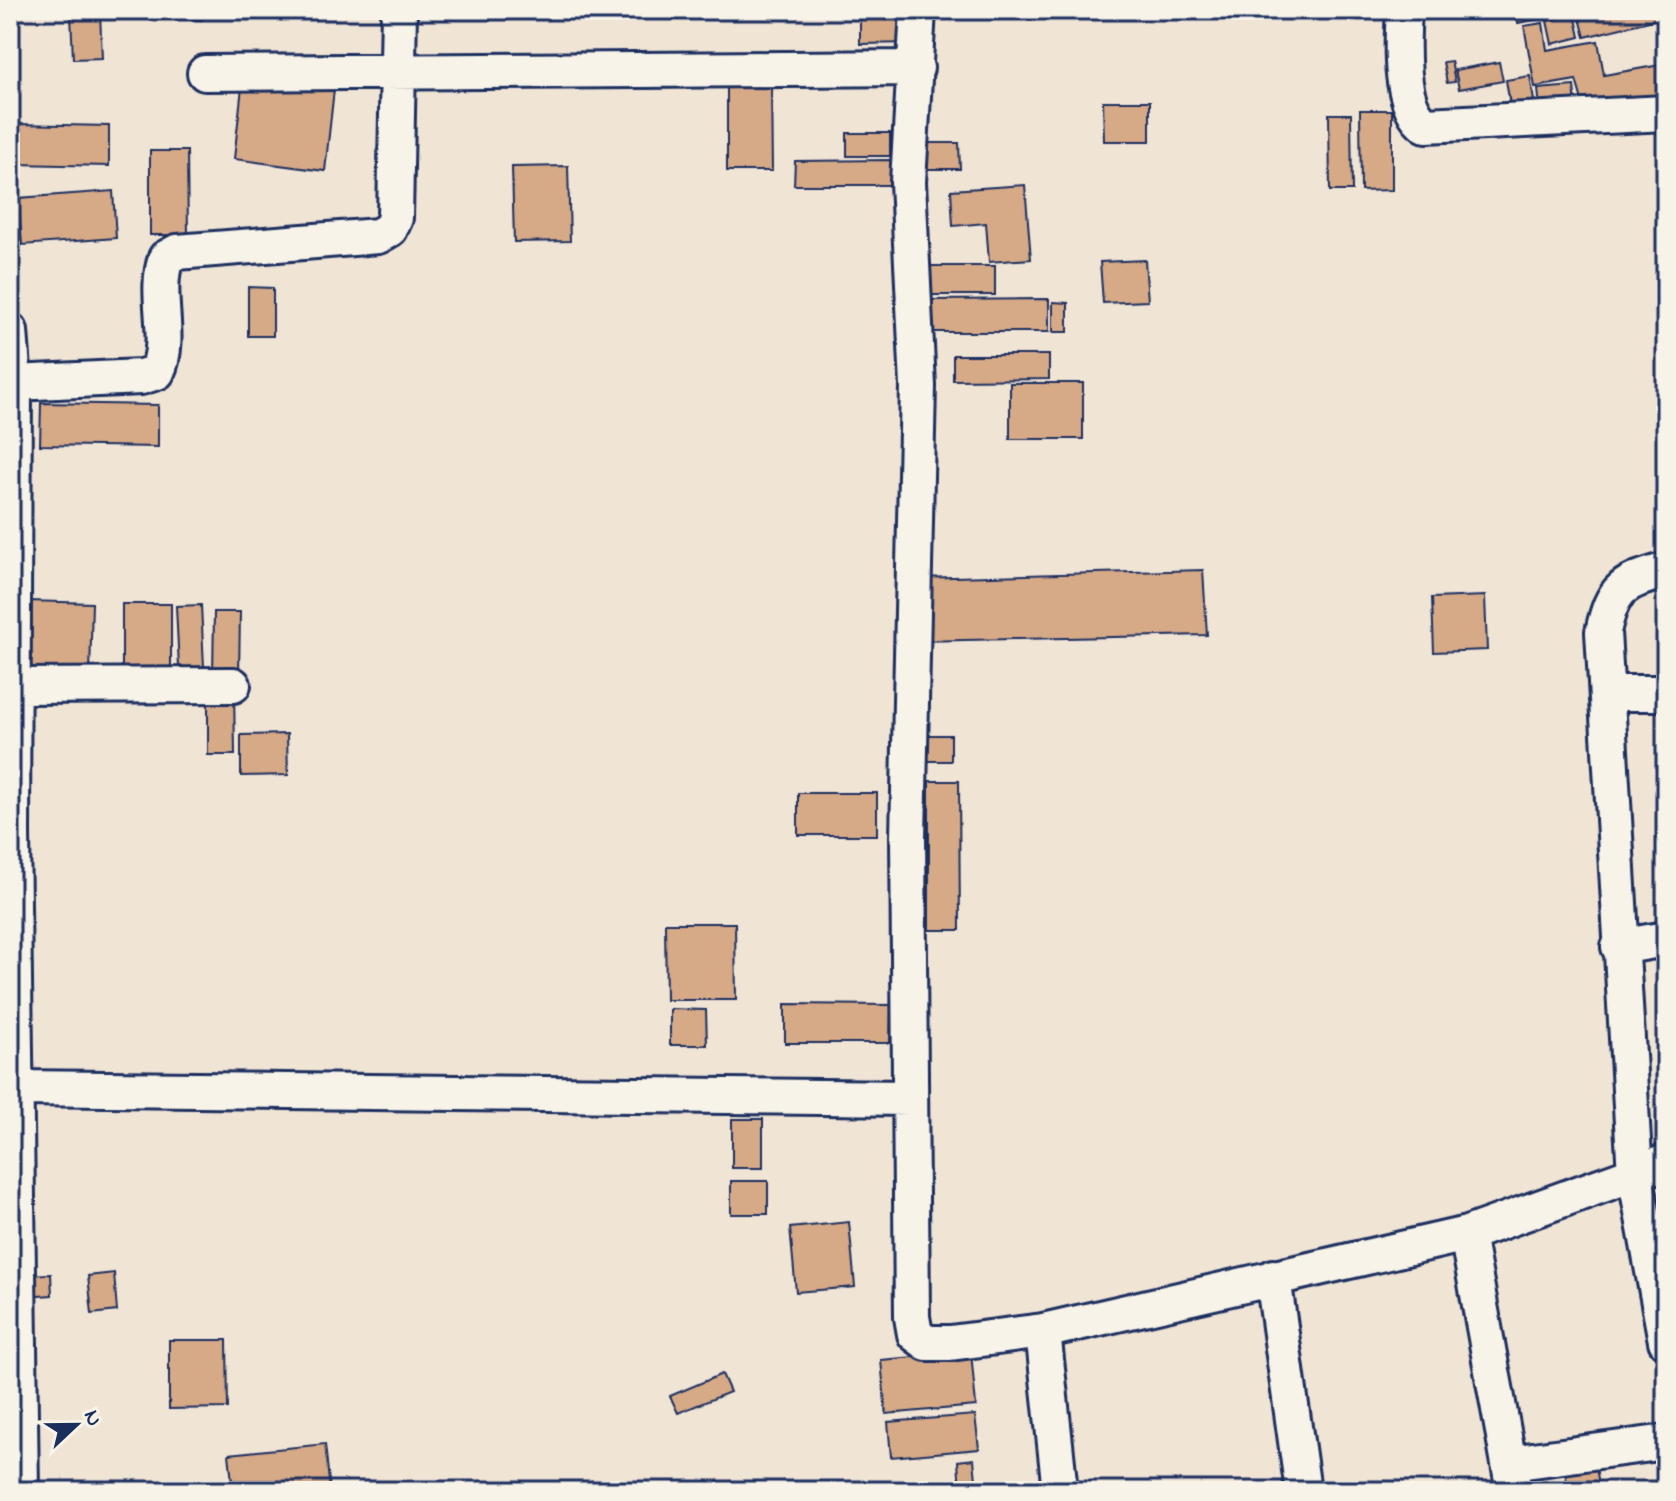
<svg xmlns="http://www.w3.org/2000/svg" width="1676" height="1501" font-family="'Indie Flower',sans-serif">
	<style>
		.building { fill: #d6a987; stroke: #1b2f5e; stroke-width: 2 }
		.lines { fill: none; stroke-linecap: round; stroke-linejoin: round }
		.street-casing { stroke: #1b2f5e; stroke-width: 40 }
		.street { stroke: #f7f3e8; stroke-width: 34 }
	</style>
	<rect width="100%" height="100%" fill="#f0e4d5"/>
	<filter id="ink" filterUnits="userSpaceOnUse"><feTurbulence type="fractalNoise" baseFrequency=".0125" numOctaves="2"/><feDisplacementMap in="SourceGraphic" scale="16" xChannelSelector="R" yChannelSelector="G"/><feConvolveMatrix kernelMatrix="1 2 1 2 8 2 1 2 1" color-interpolation-filters="sRGB"/></filter>
	<g filter="url(#ink)">
		<path class="building" d="M122,10h80v10l-80,-6z
			M860,10h53v33l-53,1z
			M1515,10h69l-66,13z
			M1612,10h43l2,9 -72,18 -5,-19z
			M100,13l2,45 -29,1 -2,-44z
			M1575,14l5,23 -28,7 -5,-23z
			M1543,23l4,27 51,-9 6,34 62,-11v44l-82,-1 -8,-27 -41,7 -11,-61z
			M1451,61l4,21 -8,1 -4,-21z
			M1499,62l4,19 -44,8 -4,-19z
			M1530,76l4,25 -24,4 -4,-25z
			M243,78l91,11 -9,82 -91,-12z
			M727,79h44l1,92h-45z
			M1574,86l2,19 -36,3 -2,-19z
			M1103,101h47v40h-46z
			M1360,110h32v80l-31,1z
			M1329,114h22l1,77h-22z
			M16,124l93,2v40l-94,-2z
			M847,133h43v23h-43z
			M919,143h40l1,26h-41z
			M150,151h37l1,84h-38z
			M891,160v25h-97l1,-24z
			M568,166l2,75 -56,1 -2,-75z
			M1025,185l6,74 -42,3 -3,-39 -33,3 -2,-36z
			M113,191l3,47 -94,7 -4,-47z
			M1145,260l3,41 -45,2 -3,-41z
			M924,266h71v29h-71z
			M248,287l25,1v48h-25z
			M1049,299v33h-117l-1,-32z
			M1053,302l15,1v29h-15z
			M953,355h96v24l-96,1z
			M1010,383h73v56h-73z
			M41,403l117,2v42l-118,-2z
			M1203,570l4,65 -289,6v-63z
			M1485,596l2,54 -53,2 -2,-54z
			M29,601l63,2 -2,71 -64,-3z
			M122,604h49v67l-49,-1z
			M201,605l3,62 -25,1 -3,-62z
			M214,612h26l-1,64h-26z
			M208,686h26l1,69h-27z
			M287,734l1,41 -47,1v-41z
			M914,735h37v26h-37z
			M929,781h30l1,149h-31z
			M798,793h79v42h-79z
			M665,923h70l1,77h-70z
			M785,1004l106,1 -1,38h-105z
			M670,1009l36,1 1,35h-37z
			M732,1119h31v49h-31z
			M731,1181h37v33h-37z
			M849,1222l6,65 -59,5 -6,-64z
			M114,1273l3,38 -25,3 -4,-38z
			M51,1274l1,21 -28,2 -1,-22z
			M169,1340h58l1,68 -59,1z
			M971,1352l5,54 -90,8 -5,-54z
			M722,1374l8,18 -52,21 -8,-17z
			M975,1415l4,34 -88,8 -3,-35z
			M325,1444l5,47h-97l-4,-37z
			M974,1459l3,32h-17l-2,-30z
			M1595,1461l5,30h-32l-4,-25z"/>
		<g class="lines">
			<defs>
				<path id="street" d="M918,10l-10,172 10,204 -10,451 4,480 3,17 12,9h23l93,-12 424,-97 199,-72
					M1404,10c-2,31 -6,97 22,115l240,-12
					M205,73l711,-5
					M10,331l4,52 -2,450 9,658
					M14,383l127,-6 16,-5c16,-35 -4,-77 9,-114l11,-6 201,-16 12,-7 5,-11 4,-208
					M1666,570c-43,13 -53,16 -63,62l32,542 31,167
					M13,686l220,-1
					M1607,693h59
					M1619,947l47,-8
					M16,1088l894,10
					M1467,1234l47,257
					M1273,1277l30,214
					M1043,1331l17,160
					M1510,1463l156,-21"/>
			</defs>
			<use href="#street" class="street-casing"/>
			<use href="#street" class="street"/>
		</g>
	</g>
	<rect width="1676" height="1501" fill="none" stroke="#f7f3e8" stroke-width="40"/>
	<rect x="20" y="20" width="1636" height="1461" fill="none" stroke="#1b2f5e" stroke-width="3" filter="url(#ink)"/>
	<g transform="translate(76 1425) rotate(68)" stroke="#f7f3e8" stroke-width="6" paint-order="stroke">
	<path d="M0-6L14 30L0 20L-14 30Z" fill="#1b2f5e"/>
	<text y="-12" font-size="22" font-weight="bold" text-anchor="middle" fill="#1b2f5e">N</text>
	</g>
</svg>
